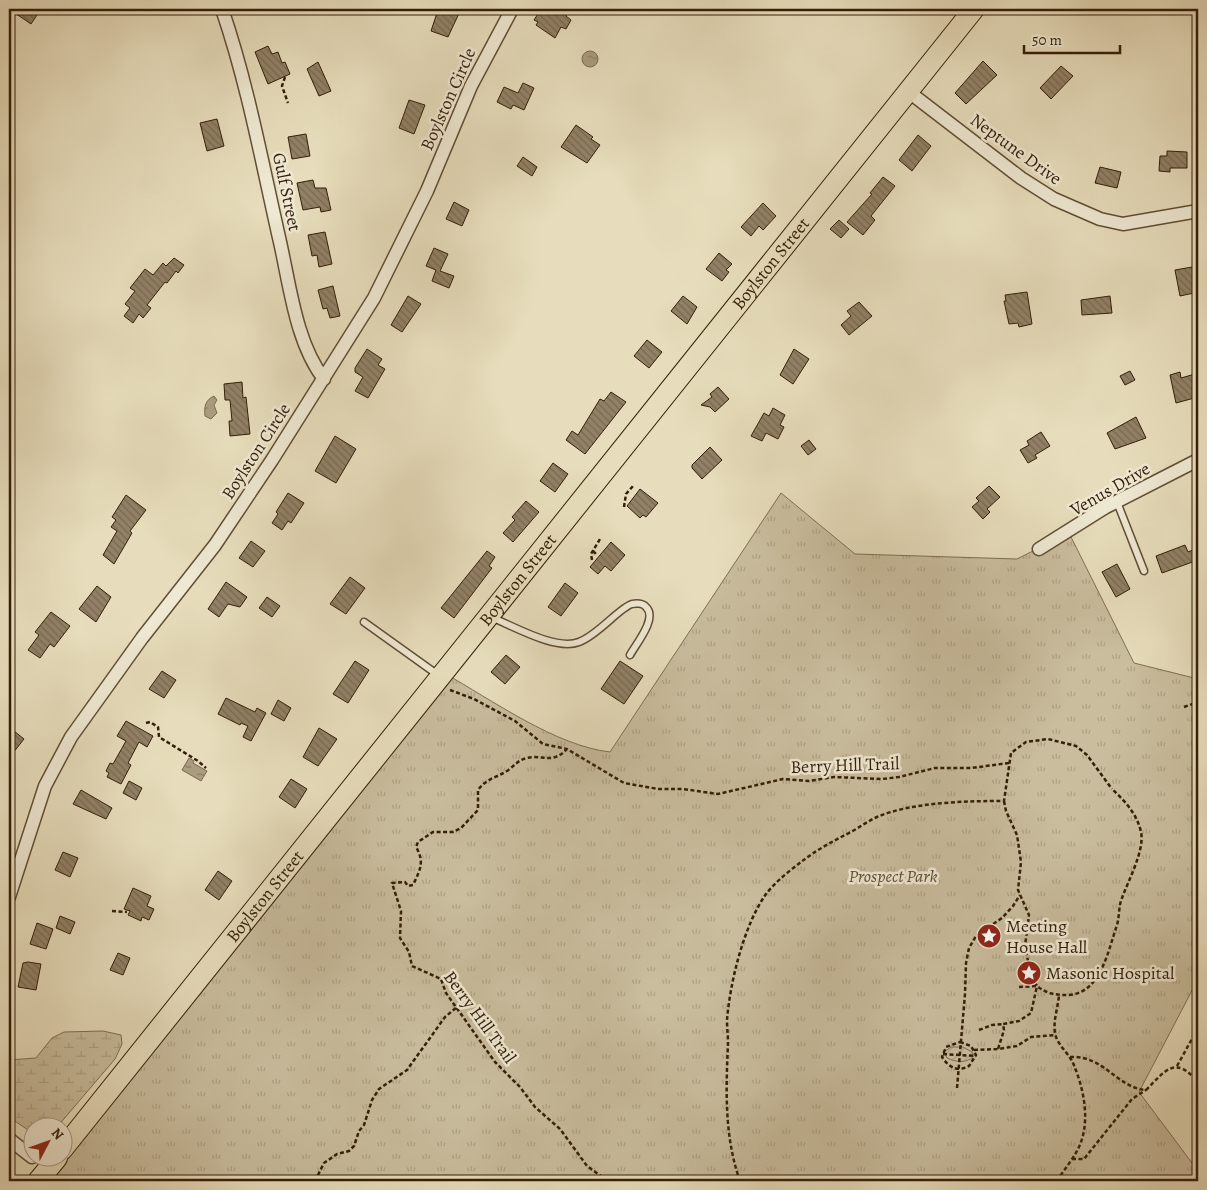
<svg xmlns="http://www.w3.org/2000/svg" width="1207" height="1190" font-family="Alegreya,serif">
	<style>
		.wetland { fill: url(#wetland-marsh); stroke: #7e6e54 }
		.park { fill: url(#park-tufts); stroke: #7e6e54 }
		.garden { fill: url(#garden-furrows); stroke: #7e6e54 }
		.water { fill: url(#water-ripples); stroke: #7b6a50 }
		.building { fill: url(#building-back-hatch); stroke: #341e09 }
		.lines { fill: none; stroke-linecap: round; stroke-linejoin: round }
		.lane-casing { stroke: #614e36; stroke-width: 9 }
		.street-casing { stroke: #614e36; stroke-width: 15 }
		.primary-casing { stroke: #341e09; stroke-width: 22 }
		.path { stroke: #341e09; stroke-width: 2.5; stroke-dasharray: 4 2.5; stroke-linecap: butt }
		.lane { stroke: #efe9d3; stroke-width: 6 }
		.street { stroke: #efe9d3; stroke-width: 12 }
		.primary { stroke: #e7ddbc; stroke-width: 20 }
		.labels { text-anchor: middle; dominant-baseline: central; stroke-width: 5; stroke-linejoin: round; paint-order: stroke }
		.street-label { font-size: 18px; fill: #341e09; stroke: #efe9d3 }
		.park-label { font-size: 18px; font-style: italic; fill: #614e36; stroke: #efe9d3 }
		.poi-label { font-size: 18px; fill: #341e09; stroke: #efe9d3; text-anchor: start }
	</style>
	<defs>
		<pattern id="wetland-marsh" width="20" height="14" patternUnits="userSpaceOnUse" patternTransform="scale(1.25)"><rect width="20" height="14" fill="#c9bd9e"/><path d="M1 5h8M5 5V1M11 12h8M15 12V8" fill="none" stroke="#ada287"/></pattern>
		<pattern id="park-tufts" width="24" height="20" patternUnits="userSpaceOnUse" patternTransform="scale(1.25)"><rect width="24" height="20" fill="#c9bd9e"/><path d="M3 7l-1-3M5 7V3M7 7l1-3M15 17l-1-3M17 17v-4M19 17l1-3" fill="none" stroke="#ada287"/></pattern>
		<pattern id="garden-furrows" width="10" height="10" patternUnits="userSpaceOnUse" patternTransform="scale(1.25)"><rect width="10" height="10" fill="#c9bd9e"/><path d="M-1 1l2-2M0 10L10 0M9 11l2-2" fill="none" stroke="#ada287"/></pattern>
		<pattern id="water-ripples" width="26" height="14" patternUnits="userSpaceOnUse" patternTransform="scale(1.25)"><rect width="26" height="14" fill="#aa9c7f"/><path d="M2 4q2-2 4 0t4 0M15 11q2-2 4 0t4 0" fill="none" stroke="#8b7f66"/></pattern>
		<pattern id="building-back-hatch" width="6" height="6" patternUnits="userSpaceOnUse" patternTransform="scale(1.25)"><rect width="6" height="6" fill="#918166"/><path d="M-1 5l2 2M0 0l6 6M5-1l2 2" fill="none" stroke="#776952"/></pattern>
	</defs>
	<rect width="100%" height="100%" fill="#e7ddbc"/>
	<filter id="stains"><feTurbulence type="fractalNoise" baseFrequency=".004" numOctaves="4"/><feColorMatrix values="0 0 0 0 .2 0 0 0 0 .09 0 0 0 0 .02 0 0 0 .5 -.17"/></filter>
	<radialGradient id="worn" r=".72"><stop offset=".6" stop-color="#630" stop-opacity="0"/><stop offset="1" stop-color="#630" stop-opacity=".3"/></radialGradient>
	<path class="wetland" d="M103,1031l18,4 1,9 -7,15 -58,68 -25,1 -1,4 -22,-15v-57l27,-2 16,-20 12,-6z"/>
	<path class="park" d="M781,493l74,61 162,5 52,-26 65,130 64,16v300l-59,113 59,79v10h-1160l406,-508c48,27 112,73 166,79z"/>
	<path class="garden" d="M951,1047h12l9,5 2,4c-8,8 -18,6 -27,2l-3,-6z"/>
	<path class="water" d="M582 59a8 8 0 1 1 16 0a8 8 0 1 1-16 0Z
		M214,396l3,4 -3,5 3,8 -6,6 -6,-3c-1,-9 0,-16 9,-20z
		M189,758l5,3 -1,2 14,8 -6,10 -19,-11z"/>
	<path class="building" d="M9,9h32l-10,15z
		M430,9h31l-13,28 -17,-6 6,-18z
		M541,9h20l7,4 -2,3 5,4 -5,9 -5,-2 -6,11 -19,-13 2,-3 -4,-2z
		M268,46l4,8 6,-2 4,11 3,-1 5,12 -22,10 -13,-32z
		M983,61l14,14 -31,29 -11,-11z
		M318,62l13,29 -12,5 -12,-27z
		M1061,66l12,10 -22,23 -11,-11z
		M523,83l11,5 -10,22 -11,-5 -2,4 -14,-7 7,-15 14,6z
		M409,100l16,5 -11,29 -15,-6z
		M217,119l7,27 -17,5 -7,-28z
		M576,125l17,12 -2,2 9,6 -13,18 -26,-16z
		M306,134l4,22 -18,3 -4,-22z
		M918,135l13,11 -19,25 -13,-11z
		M1167,151l20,1v16h-17v4l-11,-1 1,-15h7z
		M523,157l14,10 -5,9 -15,-10z
		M1100,167l21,5 -4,16 -22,-5z
		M883,177l12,9 -24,30 4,4 -12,15 -16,-13 25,-28 -2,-1z
		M313,180l2,8h11l5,22 -10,2 -1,-5 -17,3 -6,-27z
		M454,202l15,8 -7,16 -16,-7z
		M763,203l13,13 -13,14 -4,-4 -8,10 -10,-9z
		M839,220l10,9 -8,9 -11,-9z
		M325,232l7,32 -13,3 -2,-12 -5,1 -4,-21z
		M434,248l14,6 -8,17 14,5 -5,12 -17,-7 4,-11 -10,-4z
		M719,253l13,11 -6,6 3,2 -7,9 -16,-12z
		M174,258l10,7 -6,8 -2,-2 -9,12 -2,-1 -18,23 4,3 -8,10 -4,-4 -6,9 -9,-7 6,-8 -5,-4 10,-13 -5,-3 15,-19 8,6 10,-12 3,3z
		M1198,266v19l-5,1 1,7 -14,3 -5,-26z
		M333,286l7,30 -10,2 -3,-10 -4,1 -5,-19z
		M1027,292l5,32 -13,3 -1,-4 -9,1 -5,-23h2l-1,-6z
		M408,296l13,8 -19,28 -11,-7z
		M683,296l14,11 -10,17 -16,-13z
		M1110,296l2,17 -30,2 -1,-15z
		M859,302l13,14 -23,19 -8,-10 10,-9 -4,-5z
		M647,340l15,12 -13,16 -15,-12z
		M367,349l15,10 -4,6 7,4 -17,29 -13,-7 8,-14 -8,-5v-4z
		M794,349l15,10 -16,25 -13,-9z
		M1130,371l5,9 -10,5 -5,-9z
		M1180,372l1,6 14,-4 3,23 -22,6 -6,-28z
		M242,382l1,16 3,-1 4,37 -20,2 -1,-15h3l-2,-21h-5l-1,-16z
		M718,387l11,12 -14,13 -5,-5 -9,-2 11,-8 -2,-3z
		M611,392l15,10 -41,52 -19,-14 6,-9 6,4 22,-36 4,2z
		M773,408l12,7 -5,10 4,2 -6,12 -12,-6 -4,8 -11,-5 13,-23 5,3z
		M1136,417l10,21 -31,11 -8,-16z
		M1041,432l9,14 -15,9 2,3 -9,5 -8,-13 9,-5 -2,-4z
		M335,436l21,13 -20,34 -21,-12z
		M809,440l7,9 -8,6 -7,-9z
		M710,447l12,13 -20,19 -10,-11v-3z
		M553,463l15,11 -13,18 -15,-11z
		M989,486l11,11 -13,12 3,3 -7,7 -11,-12 7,-6 -3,-3z
		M640,489l18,14 -12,14 -3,-2 -3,3 -13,-12z
		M288,493l16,10 -13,20 -3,-2 -6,9 -10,-7 6,-9 -2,-2z
		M126,495l20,15 -16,21 2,2 -18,31 -11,-9 14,-24 -6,-4 5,-7 -4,-3z
		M526,501l13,11 -26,30 -10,-9 12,-13 -3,-3z
		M251,541l14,10 -12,16 -14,-9z
		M611,542l14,13 -14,16 -6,-5 -7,8 -8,-7z
		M1185,545l3,7 10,-4v12l-36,13 -6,-17z
		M487,551l8,6 -6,9 3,2 -38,50 -13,-10z
		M1117,564l13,25 -14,8 -14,-25z
		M350,577l15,11 -19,26 -16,-10z
		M226,582l21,15 -7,10 -12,-3 -9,13 -11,-8z
		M565,583l13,10 -17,23 -13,-9z
		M97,586l14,11 -15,25 -17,-13z
		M267,597l13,9 -8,11 -13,-9z
		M51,612l19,14 -16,21 -4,-3 -10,14 -12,-8 11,-15 -4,-3z
		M506,655l14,12 -15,17 -14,-12z
		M355,661l14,9 -21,33 -15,-9z
		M620,661l23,15 -19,28 -23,-15z
		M162,671l14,9 -12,18 -15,-9z
		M226,698l29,14 2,-4 9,5 -15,28 -8,-4 5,-11 -7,-3 -1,2 -22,-11z
		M278,700l13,8 -7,13 -13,-7z
		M126,721l27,15 -6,11 -8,-5 -11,21 3,2 -10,19 -14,-7 2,-4 -3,-2 4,-8 3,1 13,-23 -9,-5z
		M9,727l15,12 -15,19z
		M319,728l18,11 -19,27 -15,-9z
		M291,779l16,10 -12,19 -16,-11z
		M129,781l13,7 -6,12 -13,-7z
		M81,790l31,18 -6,11 -33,-15z
		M63,852l15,6 -8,19 -15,-7z
		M218,871l14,10 -13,19 -14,-10z
		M133,888l18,8 -4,10 7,3 -5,11 -7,-3 -1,4 -13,-6 2,-4 -6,-2z
		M60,916l15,6 -5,12 -14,-6z
		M37,923l16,6 -7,20 -16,-5z
		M118,953l12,5 -7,17 -13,-5z
		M28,962l13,2 -5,26 -18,-3 5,-24z"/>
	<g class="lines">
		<defs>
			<path id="lane" d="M1117,502l27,69
				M491,617c22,9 65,34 88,25 19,-7 40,-34 53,-38 4,-1 11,-1 14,3 12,11 -10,37 -16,48
				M364,622l74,53"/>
			<path id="street" d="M222,9c26,76 40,154 58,233 10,44 16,101 44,137
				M909,92l112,86 33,21 46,20 23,5 75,-13
				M1039,549l67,-42 92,-47
				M9,897l36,-111 26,-49 71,-99 73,-93 57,-85 102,-162 53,-107 44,-105 41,-77
				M9,1139l23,18"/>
			<g id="primary">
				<path id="s1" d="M62,1150l912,-1141"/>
				<path d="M38,1181l19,-23"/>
			</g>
		</defs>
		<use href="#lane" class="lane-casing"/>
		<use href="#street" class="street-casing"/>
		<use href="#primary" class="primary-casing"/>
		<path class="path" d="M285,77l-3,9 6,17
			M624,507l2,-13 7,-8
			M593,551l4,4
			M592,560l-1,-6 9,-15
			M450,690l24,9 41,22 28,23 24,5
			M1184,707l14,-5
			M146,723l4,-1 8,5 1,10 39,24 8,7
			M1004,801l2,10 11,24 4,27 -3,28 11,25 -4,31 6,30 6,10 -6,27 -12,8 -16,3 1,6 -6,19 19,-3 14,-9 25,-2
			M112,911l15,1
			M1019,987l18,-1c10,8 18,9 32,9 31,-2 39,-43 47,-67 4,-10 2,-21 6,-30 6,-17 23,-48 19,-66 -4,-18 -16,-31 -29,-43
			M979,1030l13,-5 11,-1
			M960,1042l11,4 5,9 -7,11c-11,6 -20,2 -27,-9l4,-10z
			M974,1050l24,-1
			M943,1054l33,2
			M1070,1057c34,-2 47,31 76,33 20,-20 29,-35 52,-8
			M1177,1066l21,-38
			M957,1088l8,-94 1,-31 3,-15 7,-12 26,-18 11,-12 7,-11
			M1072,1159h12l48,-60 14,-9
			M315,1181l9,-18 13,-9 12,-3 5,-5 5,-15 5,-6 8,-25 7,-11 28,-19 38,-53 12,-10
			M608,1181l-21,-15 -27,-37 -25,-22 -15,-20 -25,-25 -49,-69 -5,-14 -29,-13 -3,-14 -9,-14 1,-27 -9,-28 13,-1 3,4 5,-1c7,-15 12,-23 3,-38l2,-5 15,-10h20l8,-4 17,-18v-20c9,-12 18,-12 29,-19 7,-5 11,-11 20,-13 15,-4 25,7 40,-9l57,34 34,6h25l35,5 65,-15 26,2 25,-4 48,2 17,-2 36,-9h36l38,-5
			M740,1181c-16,-45 -14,-92 -12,-138 0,-8 -1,-15 -1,-23 3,-38 17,-95 39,-126 11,-14 26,-25 39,-35 15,-11 30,-19 46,-27 9,-5 17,-11 26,-15 35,-15 90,-16 127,-16l7,-48 15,-11 22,-3 28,7 11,9 25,34
			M1057,1181c8,-13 19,-25 24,-39 9,-25 2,-56 -8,-79 -5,-11 -16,-18 -18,-30 -2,-13 3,-25 4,-38"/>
		<use href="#lane" class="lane"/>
		<use href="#street" class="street"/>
		<use href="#primary" class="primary"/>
	</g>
	<defs>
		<symbol id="sight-disc" viewBox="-11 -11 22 22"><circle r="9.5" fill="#8f2418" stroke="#efe9d3"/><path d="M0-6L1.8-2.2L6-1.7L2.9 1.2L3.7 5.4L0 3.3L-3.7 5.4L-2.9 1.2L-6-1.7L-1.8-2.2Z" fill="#fff"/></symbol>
	</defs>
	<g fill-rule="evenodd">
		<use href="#sight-disc" x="975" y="922" width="28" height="28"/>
		<use href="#sight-disc" x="1015" y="959" width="28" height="28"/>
	</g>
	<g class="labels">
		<g class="street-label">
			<text transform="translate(448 99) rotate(-66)">Boylston Circle</text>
			<text transform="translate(1016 149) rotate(36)">Neptune Drive</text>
			<text transform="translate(287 192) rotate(78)">Gulf Street</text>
			<text stroke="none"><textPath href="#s1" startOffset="1135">Boylston Street</textPath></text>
			<text transform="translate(256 451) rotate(-57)">Boylston Circle</text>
			<text transform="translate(1110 489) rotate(-30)">Venus Drive</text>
			<text stroke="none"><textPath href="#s1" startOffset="730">Boylston Street</textPath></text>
			<text transform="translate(845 765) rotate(-2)">Berry Hill Trail</text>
			<text stroke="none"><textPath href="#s1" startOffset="325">Boylston Street</textPath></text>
			<text transform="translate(480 1017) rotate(54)">Berry Hill Trail</text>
		</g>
		<g class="park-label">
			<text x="893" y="876">Prospect Park</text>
		</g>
		<g class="poi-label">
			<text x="1006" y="926">Meeting<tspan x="1006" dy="21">House Hall</tspan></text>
			<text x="1046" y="973">Masonic Hospital</text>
		</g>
	</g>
	<rect width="1207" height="1190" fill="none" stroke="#e7ddbc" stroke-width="30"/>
	<rect x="10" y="10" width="1187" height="1170" fill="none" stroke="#341e09" stroke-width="2.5"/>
	<rect x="15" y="15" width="1177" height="1160" fill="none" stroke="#341e09"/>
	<g transform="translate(48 1142) rotate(49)"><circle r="24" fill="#efe9d3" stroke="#a49882"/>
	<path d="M0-4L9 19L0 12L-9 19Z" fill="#8f2418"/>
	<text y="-8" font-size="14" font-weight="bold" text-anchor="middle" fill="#341e09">N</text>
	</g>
	<path d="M1024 45v8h96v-8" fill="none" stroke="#341e09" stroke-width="2.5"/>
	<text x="1032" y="45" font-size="15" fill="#341e09" stroke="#efe9d3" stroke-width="4" paint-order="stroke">50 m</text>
	<rect width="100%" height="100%" filter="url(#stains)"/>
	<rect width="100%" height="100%" fill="url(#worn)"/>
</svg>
